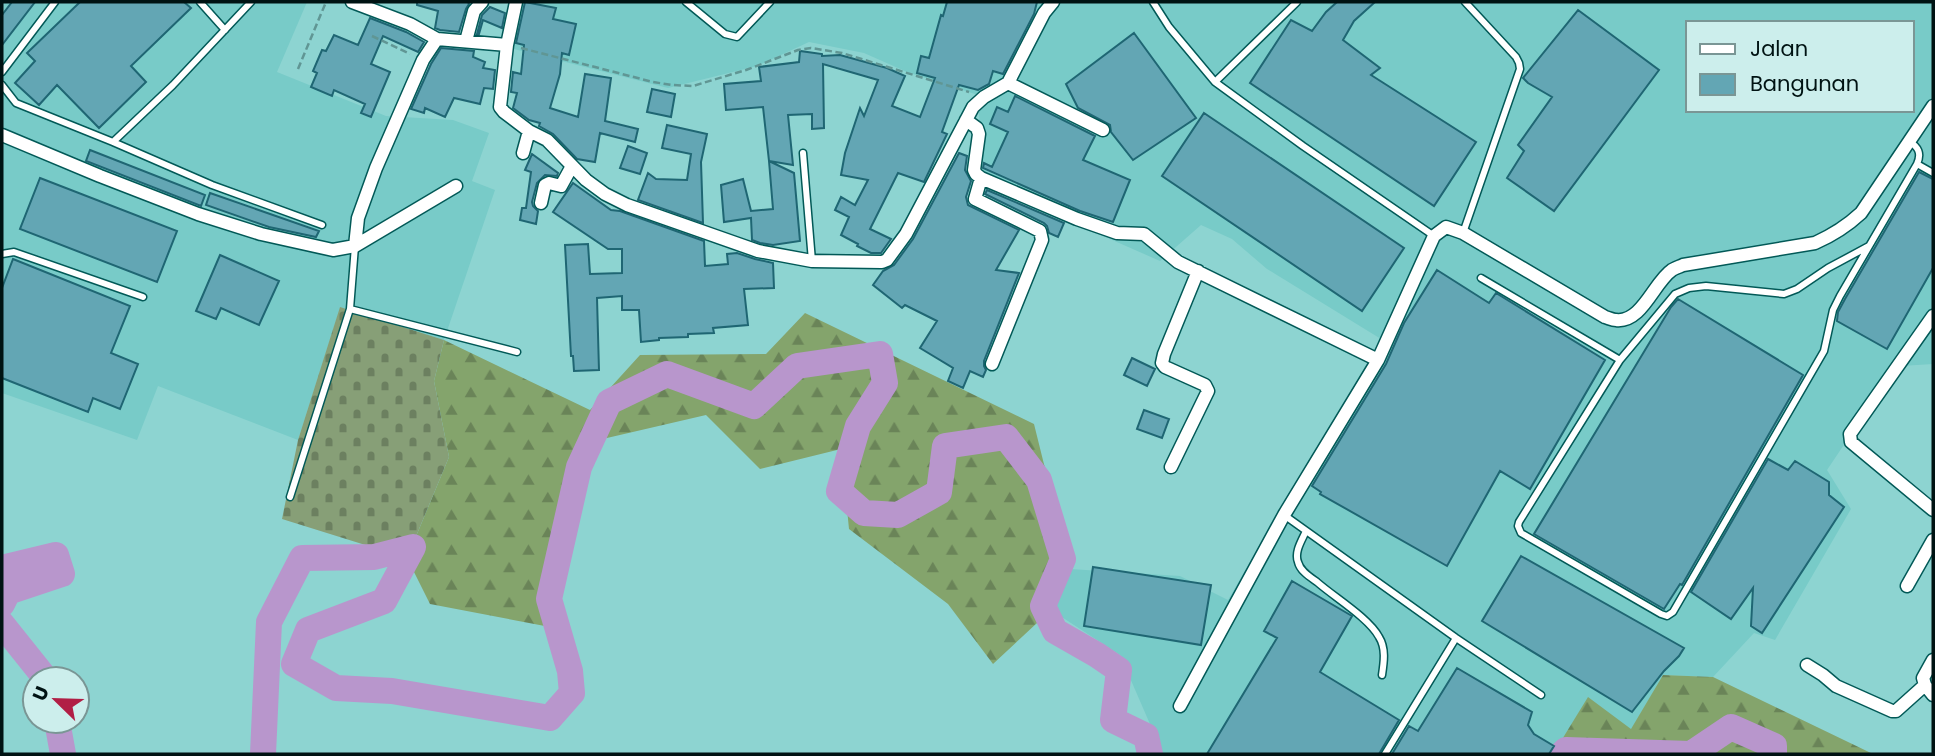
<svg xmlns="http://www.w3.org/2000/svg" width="1935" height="756" font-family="Poppins,sans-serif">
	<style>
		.built { fill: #78cbc8; fill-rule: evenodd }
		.forest { fill: url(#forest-firs) }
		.cemetery { fill: url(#cemetery-stones) }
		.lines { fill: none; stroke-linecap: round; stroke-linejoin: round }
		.river { stroke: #b896cc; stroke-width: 26 }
		.building { fill: #63a6b4; stroke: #1f6673; stroke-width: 2 }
		.service-casing { stroke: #025957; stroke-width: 9 }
		.minor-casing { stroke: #025957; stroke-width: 15 }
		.path { stroke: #609694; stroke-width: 2.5; stroke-dasharray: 7 3.5; stroke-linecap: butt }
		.service { stroke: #fff; stroke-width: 6 }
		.minor { stroke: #fff; stroke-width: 12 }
	</style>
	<defs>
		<pattern id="forest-firs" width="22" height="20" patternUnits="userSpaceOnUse" patternTransform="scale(1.75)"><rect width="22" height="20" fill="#84a46c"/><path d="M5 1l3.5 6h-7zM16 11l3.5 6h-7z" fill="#6a8458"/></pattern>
		<pattern id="cemetery-stones" width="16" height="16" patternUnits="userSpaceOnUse" patternTransform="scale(1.75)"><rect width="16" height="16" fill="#879f77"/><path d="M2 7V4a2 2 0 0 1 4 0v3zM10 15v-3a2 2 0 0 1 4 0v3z" fill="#6c8060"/></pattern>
	</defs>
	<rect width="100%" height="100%" fill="#8dd4d1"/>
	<path class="built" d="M2,2h305l-30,70 109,44 67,4 36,13 -17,48 23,9 -51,150 -104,-32 -42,132 -140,-54 -21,54 -135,-47z
		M517,2h1416v362l-32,2 -25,31 -49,73 24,39 -76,131 -21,-7 -41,44 -50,-2 -32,55 -43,-32 -35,56h-390l-43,-99 -69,-45 19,-41 110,7 48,24 51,-88 64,-96 38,-77 -114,-70 -35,-30 -31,-14 -41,36 -177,-78 -5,-88 -71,-23 -43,-19 -55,-11 -52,24 -89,22 -162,-41zM1688,23h224v87h-224z"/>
	<path class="forest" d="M805,313l229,111 36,145 -19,41 -58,54 -45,-60 -99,-75 -8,-80 -81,20 -54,-54 -112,26 -44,186 -120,-23 -23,-46 42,-101 -15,-76 10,-41 146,70 50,-55 126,-1z
		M1663,675l50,2 160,77h-320l35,-57 43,32z"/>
	<path class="cemetery" d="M340,307l104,33 -10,41 15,76 -42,101 -125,-39 16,-79z"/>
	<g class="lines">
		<path class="river" d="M2,568l54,-13 6,19 -54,18 -6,12
			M2,624l44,55
			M57,721l6,33
			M263,754l6,-132 33,-64 72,-1 39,-10 -29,54 -76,29 -14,34 42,24 56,3 158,27 22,-25 -2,-22 -21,-72 30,-132 30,-65 58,-28 87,32 43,-40 83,-12 5,29 -27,43 -19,65 25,22 34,2 41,-23 6,-46 61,-9 33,43 24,79 -20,47 12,25 42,24 22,15 -6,50 33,16 4,18
			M1562,754l4,-4 125,4 40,-27 43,19v8"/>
	</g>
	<path class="building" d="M12,2h23l-33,43v-30z
		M80,2h104l7,6 -60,58 15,16 -47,46 -42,-43 -18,20 -24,-22 20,-22 -8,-8z
		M417,2h51l1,2 -3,5 -7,23 -19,-2 -5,-2 3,-17 -21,-6z
		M525,2l31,6 -3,11 23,5 -7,31 -7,-2 -2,21 -10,34 28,9 7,-43 26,4 -6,43 33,8 -3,13 -35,-9 -5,29 -18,-3 -24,-25 -14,-8 1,-3 -11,-3 -16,-12 4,-15 -6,-1 2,-20 8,2 3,-29 -8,-2z
		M947,2h90l-3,12 -31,60 -10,-3 -4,13 -11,6 -19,-5 -17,47 5,2 -23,48 -26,-9 -28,56 21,10 -10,14h-10l-14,-7 1,-2 -17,-9 8,-18 -14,-7 6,-13 14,8 13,-25 -27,-5 4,-22 15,-45 4,8 14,-36 -55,-16 1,64 -12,1v-15l-24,1 5,50 -24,-4 -6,-54 -37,3 -2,-26 37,-3 -2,-14 40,-5 1,-11 22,3v2l18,-1 47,13 18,8 -13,30 28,11 15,-39 -18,-5 4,-17 8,2 12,-43 2,1z
		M1337,2h38l-21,19 -11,19 37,28 -9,7 105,67 -42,64 -184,-123 41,-63 21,11 14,-19z
		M490,7l15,6 -3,15 -19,-8 -4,14h-2l5,-19z
		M1578,10l81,60 -105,141 -47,-33 17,-27 -6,-6 34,-48 -24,-14 -5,-5z
		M370,18l36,14 18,10 -6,10 -35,-16 -12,28 19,8 -19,45 -10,-4 4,-9 -31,-14 -2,6 -21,-9 6,-14 -4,-2 9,-21 4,1 8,-16 24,10z
		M1134,33l62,85 -63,42 -22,-28 -1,-7 -32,-17 -12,-24z
		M441,48l33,3 -1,6 12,5 -2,6 12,2 -2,19 -9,-1 -4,16 -26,-6 -9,19 -20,-9 -1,5 -13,-4 20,-45z
		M652,89l23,5 -4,23 -24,-5z
		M1015,96l80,40 -12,24 47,20 -17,42 -33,-11 -97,-43 1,-5 8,4 16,-35 -18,-8 7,-17 11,5z
		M1204,113l200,135 -42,63 -200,-135z
		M667,125l40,9 -6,28 2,61 -65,-23 10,-27 8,6 31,1 4,-26 -29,-6z
		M628,146l19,7 -7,21 -20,-6z
		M90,150l115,45 -4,11 -115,-45z
		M959,153l8,3 -2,14 6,11 -5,16 2,8 51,25 -23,40 23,3 -35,88v5l2,4 -3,7 -13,-6 -7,17 -15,-7 5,-13 -33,-20 17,-27 -32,-16 -3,3 -29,-23 10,-14 11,-6 19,-26z
		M532,154l26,19 -1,3 -12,-1 -8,8 -5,19 1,4 5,5 -2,13 -16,-4 2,-12h4l5,-36 -6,-2z
		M769,161l25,12 6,68 -27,4 -13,-2 -8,-3 -1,-22 -27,4 -3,-37 22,-6 8,32 22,-2z
		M1919,172l14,7v89l-46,81 -50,-28 1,-9 7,-13z
		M40,178l137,53 -20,51 -137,-53z
		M573,183l38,27 9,1 84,30 1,25 23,-2 -1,-10 10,-1 18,6 18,4 1,25 -30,1 4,36 -35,3 1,5 -26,1v3l-29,1v2l-18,2 -2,-32h-17v-14l-25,2 2,72 -25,1 -1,-15h-2l-6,-111 23,-1 2,30 32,-1v-24h-14l-55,-37z
		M987,190l77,33 -6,14 -9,-4 -2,-7 -3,-3 -59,-29z
		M210,193l109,38 -3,6 -47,-10 -63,-22z
		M220,255l59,26 -20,44 -38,-17 -5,11 -20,-8z
		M13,259l117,47 -19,47 27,11 -18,45 -27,-11 -5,14 -86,-34v-90z
		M1437,270l52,33 7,-10 109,67 -75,129 -30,-18 -53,95 -127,-72 1,-2 -9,-6 74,-122 18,-41z
		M1678,299l125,76 -121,210 -2,-1 -16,25 -130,-75 137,-227z
		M1132,358l23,11 -8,17 -23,-11z
		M1144,410l25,9 -7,19 -25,-9z
		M1768,459l20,11 7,-9 34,21v13l15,12 -82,126 -11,-7 2,-38 -22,31 -40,-27z
		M1521,556l163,92 -5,8 -15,15 -32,41 -150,-91z
		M1093,567l118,18 -10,60 -117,-19z
		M1292,581l60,35 -32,56 79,48 -20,34h-172l70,-116 -13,-7z
		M1457,668l75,44 -4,13 6,9 20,12 -5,8h-157l17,-28 9,5z"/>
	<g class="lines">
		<defs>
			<path id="service" d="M200,2l25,28
				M686,2l39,32 12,3 33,-35
				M1153,2l16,25 46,55 88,64 131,90
				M2,72l53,-70
				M1215,82l82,-80
				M2,85l14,18 97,39 60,-57 78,-83
				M113,142l99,43 110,40
				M803,153l9,108
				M1917,164l16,9
				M1463,233l57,-164 -1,-6 -3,-6 -51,-55
				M355,246l-5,63 167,43
				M1869,246l-41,22 -31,21 -13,5 -78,-8 -17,2 -14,6 -55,66 -101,162 -1,4 3,7 140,81 6,2 6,-4 151,-261 9,-41 7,-14 77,-132c5,-11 1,-17 -8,-23
				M2,254l12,-2 129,45
				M1481,278l139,82
				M290,497l60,-188
				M1284,515l172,123 85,57
				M1306,531c-4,9 -12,21 -8,31 2,9 12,15 19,20 17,15 52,36 62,55 7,11 5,25 3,38
				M1385,754l71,-116"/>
			<path id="minor" d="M352,2l58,22 27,15
				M516,2l-9,43 -7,62 4,5 25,19 18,9 39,40 19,14 22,11 131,46 54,10 70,1 5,-2 19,-26 67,-127 11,-10 24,-14 36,-70 9,-11
				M466,41l8,-30 8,-9
				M1008,83l95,47
				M966,120l11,8 2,6 -5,36 2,4 5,4 96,41 40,14 27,1 34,28 200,98
				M2,135l98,41 98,38 63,20 72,16 22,-4 101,-60
				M523,153l6,-22
				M981,178l-6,21 65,32 2,9 -50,124
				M541,203l4,-18 4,-2 12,3 11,-20
				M355,246l3,-28 18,-50 47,-108 14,-21 70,6
				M1933,316l-83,118 1,8 82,68
				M1171,467l37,-76 -3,-6 -40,-18 -3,-4 2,-9 34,-83
				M1907,586l26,-46
				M1933,660l-10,18 2,7 8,10
				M1807,665l16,10 13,11 56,25h4l29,-26
				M1180,706l104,-191 94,-155 56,-124 12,-9 17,6 142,84c4,1 7,3 11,3 26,3 38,-38 56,-50 1,-1 9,-4 11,-5l132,-22c18,-8 32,-17 46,-30l72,-107"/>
		</defs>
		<use href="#service" class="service-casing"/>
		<use href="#minor" class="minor-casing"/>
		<path class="path" d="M372,36l38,18
			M521,48l132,34 19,3 21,1 53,-16 52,-20 13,-2 31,5 127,39
			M298,69l28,-67"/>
		<use href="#service" class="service"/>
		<use href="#minor" class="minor"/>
	</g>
	<rect width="1935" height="756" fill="none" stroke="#001313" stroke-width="7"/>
	<rect x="1686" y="21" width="228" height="91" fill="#cceeec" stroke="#7a9695" stroke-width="2"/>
	<rect x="1700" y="44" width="35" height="10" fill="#ffffff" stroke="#7a9695" stroke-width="2"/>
	<text x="1750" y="56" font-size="21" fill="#001313">Jalan</text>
	<rect x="1700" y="74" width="35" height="21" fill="#63a6b4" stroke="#7a9695" stroke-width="2"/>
	<text x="1750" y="91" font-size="21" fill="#001313">Bangunan</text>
	<g transform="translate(56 700) rotate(293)"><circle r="33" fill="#cceeec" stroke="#7a9695" stroke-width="2"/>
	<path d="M0-5L12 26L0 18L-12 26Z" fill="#b11e45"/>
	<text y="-10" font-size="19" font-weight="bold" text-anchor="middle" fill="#001313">U</text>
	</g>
</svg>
